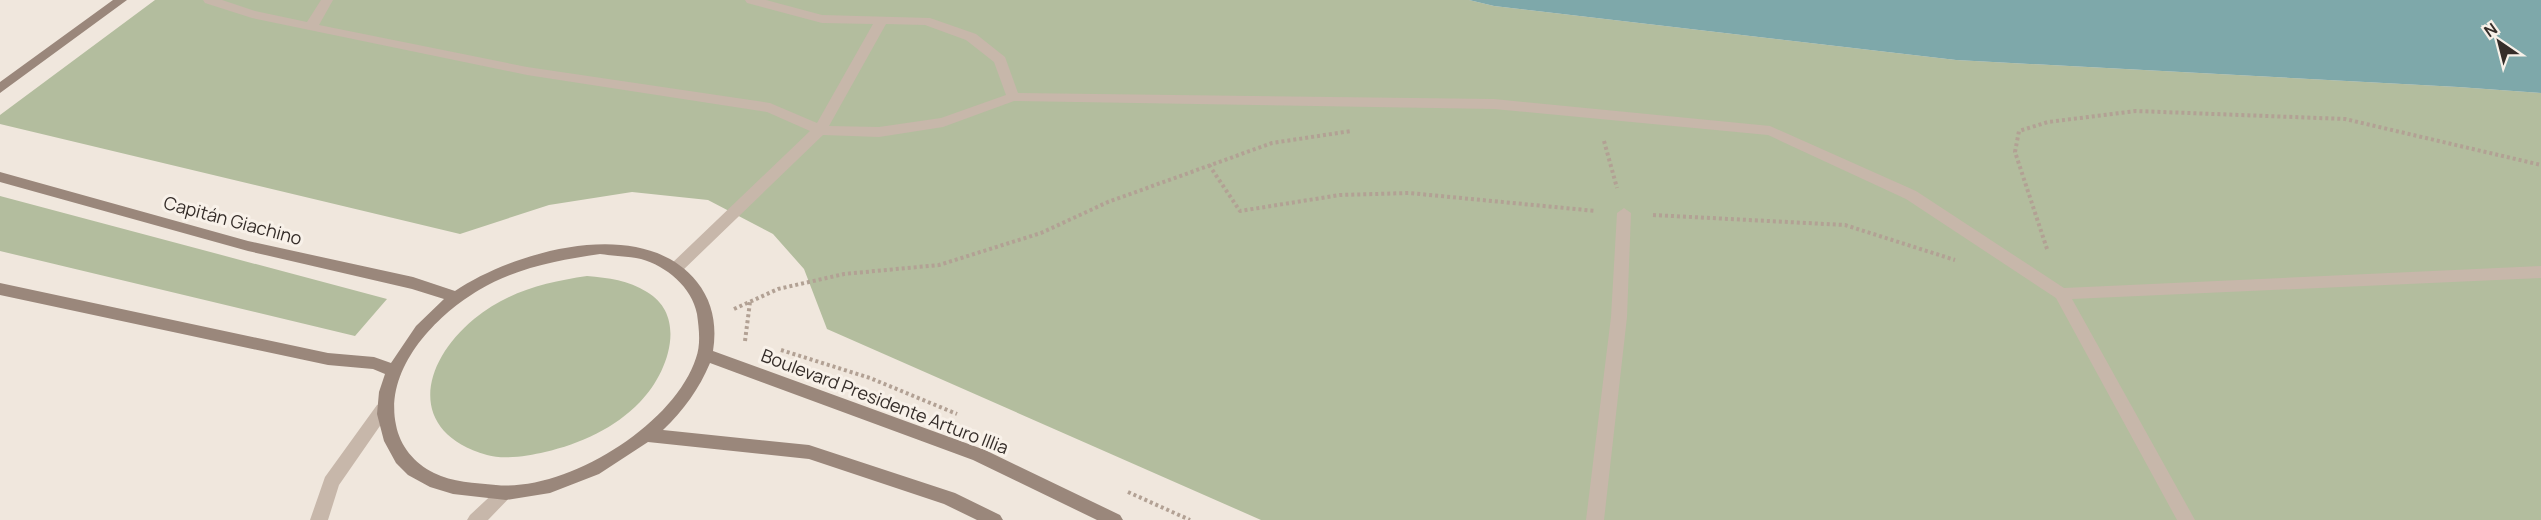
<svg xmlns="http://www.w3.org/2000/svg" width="2541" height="520" font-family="Manrope,sans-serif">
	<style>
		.green { fill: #b3bd9e }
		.water { fill: #7ea8aa }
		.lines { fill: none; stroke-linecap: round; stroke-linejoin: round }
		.path { stroke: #b2a194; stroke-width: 4; stroke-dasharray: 3 3; stroke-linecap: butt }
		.minor { fill: #c7b7aa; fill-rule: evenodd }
		.secondary { fill: #9a877b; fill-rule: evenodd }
		.labels { text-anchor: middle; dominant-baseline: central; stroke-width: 6; stroke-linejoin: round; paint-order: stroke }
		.street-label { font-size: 18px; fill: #352d29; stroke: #f8f1e9 }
	</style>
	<rect width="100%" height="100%" fill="#f0e7dd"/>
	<path class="green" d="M155,0h1314l25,6 462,54 502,27 83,6v427h-1280l-434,-191 -23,-60 -31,-35 -65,-34 -76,-8 -83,13 -89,29 -460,-110v-9z
		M0,196l387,103 -32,37 -355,-85z
		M587,276c22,2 41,4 60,16 42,25 20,83 -7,110 -25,26 -60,42 -95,50 -17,4 -41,8 -58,3 -80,-23 -67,-91 -13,-136 32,-27 72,-37 113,-43z"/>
	<path class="water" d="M1469,0h1072v93l-83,-6 -502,-27 -462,-54z"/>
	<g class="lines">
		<path class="path" d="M1604,141l13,47
			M1209,165l31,46 100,-16 69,-2 187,18
			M1653,215l192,10 110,35
			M2047,249l-32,-97 4,-21 29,-9 88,-11 209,8 196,46
			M734,309l44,-20 66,-15 95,-9 102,-32 67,-31 164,-59 79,-12
			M745,341l5,-39
			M781,350l89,28 87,36
			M1128,492l62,28"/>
		<path class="minor" d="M203,0h19l33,11 52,11 14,-22h12l-14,25 208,42 243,36 47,20 56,-99 -51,-1 -75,-20 -2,-3h21l56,15 108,3 46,16 29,23 13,36 476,6 276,27 146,65 148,97 477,-22v12l-469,21 123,221h-18l-121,-222 -150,-99 -138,-64 -274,-26 -480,-8 -71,26 -64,10 -56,-2 -143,138 -5,2 -8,-6 3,-4 140,-134 -43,-19 -240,-37 -275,-57 -47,-15zM886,24l39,1 41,15 28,22 12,33 -65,23 -62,9 -50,-1z
			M1624,208l7,5 -4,104 -23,203h-18l25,-203 6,-104z
			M383,403l6,2 2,5 -52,75 -11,35h-18l15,-43 52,-72z
			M505,486l6,2 3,5 -26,27h-21l3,-5 29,-27z"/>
		<path class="secondary" d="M113,0h14l-127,93v-11z
			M0,172l248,69 165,36 42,14c60,-40 188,-77 242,-9 16,20 20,44 16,69l272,99 135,65 3,5h-26l-124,-60 -263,-97c-11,26 -26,47 -47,67l146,15 146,48 45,22 3,5h-26l-33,-16 -135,-45 -161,-17 -49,32 -49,19 -44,7 -53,-6 -23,-7 -22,-12 -12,-12 -12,-22 -7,-27 2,-22 6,-18 -12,-5 -45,-4 -328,-70v-12l328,70 46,4 17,6 25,-37 28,-27 -32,-10 -164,-38 -248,-69zM600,254c13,2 28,2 41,5 25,7 51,28 56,55 2,15 4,30 -1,44 -22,68 -131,134 -200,127 -21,-2 -44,-3 -62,-12 -20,-10 -34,-27 -38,-48 -12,-56 39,-109 83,-135 37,-22 79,-30 121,-36z"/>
	</g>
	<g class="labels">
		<g class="street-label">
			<text transform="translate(233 220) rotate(15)">Capitán Giachino</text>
			<text transform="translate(885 401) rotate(21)">Boulevard Presidente Arturo Illia</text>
		</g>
	</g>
	<g transform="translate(2499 42) rotate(325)" stroke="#f8f1e9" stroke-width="4.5" paint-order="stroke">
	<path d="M0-4.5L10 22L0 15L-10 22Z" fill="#352d29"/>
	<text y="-9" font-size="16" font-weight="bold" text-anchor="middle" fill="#352d29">N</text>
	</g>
</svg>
